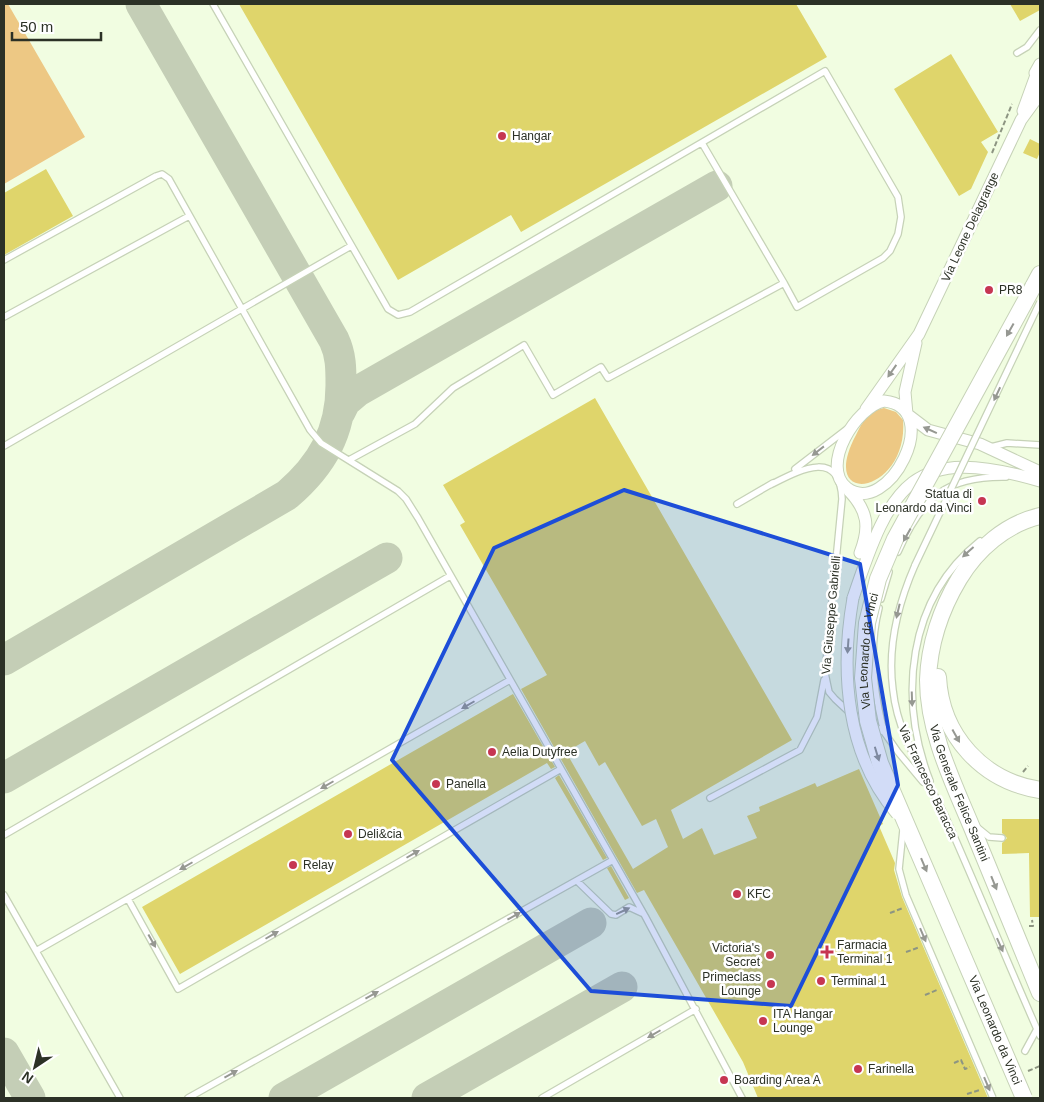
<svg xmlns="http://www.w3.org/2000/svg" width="1044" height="1102" font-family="Helvetica,sans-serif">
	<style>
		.green { fill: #edc884 }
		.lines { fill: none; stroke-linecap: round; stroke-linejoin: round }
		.taxiway { stroke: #c4ceb6; stroke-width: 31 }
		.building { fill: #dfd56b; fill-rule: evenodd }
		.lane-casing { stroke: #c6d2b7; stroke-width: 8 }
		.street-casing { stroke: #c6d2b7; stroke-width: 13 }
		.secondary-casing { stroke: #c6d2b7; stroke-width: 18 }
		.path { stroke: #8d9582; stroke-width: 2; stroke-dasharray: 5 2.5; stroke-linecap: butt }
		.lane { stroke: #fff; stroke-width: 5.5 }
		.street { stroke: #fff; stroke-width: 11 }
		.secondary { stroke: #fff; stroke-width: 16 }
		.lane-bridge-casing { stroke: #c6d2b7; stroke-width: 8; stroke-linecap: butt }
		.street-bridge-casing { stroke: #c6d2b7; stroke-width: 13; stroke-linecap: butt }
		.secondary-bridge-casing { stroke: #c6d2b7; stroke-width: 18; stroke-linecap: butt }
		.lane-bridge { stroke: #fff; stroke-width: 5.5 }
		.street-bridge { stroke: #fff; stroke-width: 11 }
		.secondary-bridge { stroke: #fff; stroke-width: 16 }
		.oneway { fill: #969892 }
		.marked { fill: #1d4ed8; fill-opacity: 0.2; stroke: #1d4ed8; stroke-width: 4; stroke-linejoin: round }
		.poi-dot { fill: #c63652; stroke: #fff; stroke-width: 2 }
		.labels { text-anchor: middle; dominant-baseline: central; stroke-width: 5; stroke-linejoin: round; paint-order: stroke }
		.poi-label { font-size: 12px; fill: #2c3126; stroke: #fff; text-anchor: start }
		.street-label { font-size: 12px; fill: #2c3126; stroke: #fff }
	</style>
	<rect width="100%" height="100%" fill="#f1fde1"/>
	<path class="green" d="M4,4h4l77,133 -81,47z
		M884,408l12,4 7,8c6,74 -87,90 -47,15 7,-14 12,-24 28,-27z"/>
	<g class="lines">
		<path class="taxiway" d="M340,412l5,-10 13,-11 359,-205
			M4,660l283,-165c35,-30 54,-63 54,-110 0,-17 0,-30 -7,-45l-193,-336
			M4,778l383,-220
			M4,1053l26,45
			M284,1098l307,-175
			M427,1098l195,-111"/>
	</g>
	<path class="building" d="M239,4h557l31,53 -306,175 -10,-17 -113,65z
		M1010,4h30v6l-20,11z
		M951,54l47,78 -17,10 7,10 -17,37 -12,7 -65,-107z
		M1030,139l10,5v8l-3,7 -14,-6z
		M46,169l27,47 -69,39v-62z
		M595,398l197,342 -121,70 12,29 19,-11 12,27 43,-17 -10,-22 13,-5 -1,-4 56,-24 2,4 42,-18 24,55 -4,2 16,37 -1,7 8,27 86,201h-230l-15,-36 -99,-172 -7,3 -116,-204 26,-14 -87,-150 5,-3 -22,-37zM585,741l14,25 6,-4 37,64 14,-7 12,28 -35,22 -67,-117z
		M513,694l42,73 -4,2 -4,-6 -367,211 -38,-67z
		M559,775l48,83 -4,2 -48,-82z
		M1002,819h38v98h-10l-1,-64 -27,1v-11l5,-5 -5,-5z
		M611,866l18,32 -4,2 -18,-32z"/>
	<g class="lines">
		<defs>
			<path id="lane" d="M213,4l175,305 10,6 12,-3 415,-241 73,126 3,20 -3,17 -8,17 -7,7 -86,49 -13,-24 -176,95 -7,-11 -48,28 -29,-50 -71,43 -38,36 -66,36
				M1017,53l10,-6 13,-17
				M702,143l82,140
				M4,260l152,-84 6,-2 7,5 141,251 11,13 77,48 8,8 12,19 227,398 97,182
				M4,317l185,-101
				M4,446l347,-200
				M991,447l16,-4 33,2
				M795,469l52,-40
				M770,485c28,-14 70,-38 72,14l-17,174 4,19 6,7 14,13 35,20 14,20 25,30
				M737,504l36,-21
				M898,552c24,-55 48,-76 108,-75
				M915,565c-17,39 -28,81 -22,125 5,48 33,85 53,128 32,72 62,146 94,218
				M881,599l8,-27
				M879,608c-10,39 -6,77 3,116l3,7
				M930,781c-32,-83 -23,-182 50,-240
				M710,798l90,-48 17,-33 7,-37
				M978,828l11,9 13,1
				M4,835l446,-259
				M577,881l34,33 5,1 13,-8 13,6
				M4,895l116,203
				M128,899l50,90 383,-220
				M36,951l474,-271
				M1025,1051l12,-22
				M188,1098l425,-238
				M542,1098l154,-89"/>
			<path id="street" d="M1040,64l-5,9 5,14
				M1023,111l12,-33
				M916,343l-11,49 2,22 21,16 52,14 60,28
				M884,401c62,6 4,118 -37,87 -28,-22 10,-82 37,-87z
				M866,409l53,-75 102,-214 19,-26
				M849,491c19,20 21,36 11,62
				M853,598c38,-114 59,-155 187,-117"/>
			<g id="secondary">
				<path d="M1033,287l7,-13"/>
				<path id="s1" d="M1040,516c-34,8 -63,33 -81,63 -18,30 -30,66 -31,101 0,54 27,106 47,155 22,53 43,105 65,158"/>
				<path d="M938,677c3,59 45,104 102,113"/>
			</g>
		</defs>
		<use href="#lane" class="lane-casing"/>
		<use href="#street" class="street-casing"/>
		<use href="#secondary" class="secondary-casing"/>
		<path class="path" d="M992,153l20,-49
			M1023,772l5,-6
			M890,913l13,-5
			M1029,926h4l-1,-6
			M906,952l14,-5
			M925,995l12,-5
			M954,1063l7,-3 4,9 5,-2
			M1028,1071l12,-5
			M967,1094l13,-4"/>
		<use href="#lane" class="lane"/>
		<use href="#street" class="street"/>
		<use href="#secondary" class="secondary"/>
		<defs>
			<path id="lane-bridge" d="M915,565l125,-263
				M903,830l-4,39 7,26 87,203"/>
			<path id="street-bridge" d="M853,598c-13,74 -7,157 44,216"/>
			<g id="secondary-bridge">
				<path id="s2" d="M1024,1098l-144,-335 -12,-42 -5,-43 4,-55 11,-44 17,-40 138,-252"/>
			</g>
		</defs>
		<use href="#lane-bridge" class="lane-bridge-casing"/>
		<use href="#street-bridge" class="street-bridge-casing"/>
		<use href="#secondary-bridge" class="secondary-bridge-casing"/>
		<use href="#lane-bridge" class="lane-bridge"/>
		<use href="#street-bridge" class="street-bridge"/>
		<use href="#secondary-bridge" class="secondary-bridge"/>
	</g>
	<defs><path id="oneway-solid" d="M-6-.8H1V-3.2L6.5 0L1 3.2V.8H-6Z" transform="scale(1.25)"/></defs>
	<g class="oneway">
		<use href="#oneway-solid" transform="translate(1010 330) rotate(119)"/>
		<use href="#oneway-solid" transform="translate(892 371) rotate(125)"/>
		<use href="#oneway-solid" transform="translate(997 394) rotate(115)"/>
		<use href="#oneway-solid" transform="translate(930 430) rotate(-156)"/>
		<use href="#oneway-solid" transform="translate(818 451) rotate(142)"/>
		<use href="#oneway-solid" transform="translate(907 535) rotate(119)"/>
		<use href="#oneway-solid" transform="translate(968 552) rotate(138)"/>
		<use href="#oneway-solid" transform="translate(898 611) rotate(103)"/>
		<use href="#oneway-solid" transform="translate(848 646) rotate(94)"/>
		<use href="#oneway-solid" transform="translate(912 699) rotate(88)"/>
		<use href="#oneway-solid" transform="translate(468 705) rotate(150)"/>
		<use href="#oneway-solid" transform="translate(956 736) rotate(61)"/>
		<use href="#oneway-solid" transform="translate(877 754) rotate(73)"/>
		<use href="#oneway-solid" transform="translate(327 785) rotate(150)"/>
		<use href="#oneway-solid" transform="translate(413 854) rotate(-30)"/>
		<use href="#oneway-solid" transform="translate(924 865) rotate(67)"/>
		<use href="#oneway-solid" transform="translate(186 866) rotate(150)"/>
		<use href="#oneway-solid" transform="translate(994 883) rotate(68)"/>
		<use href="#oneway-solid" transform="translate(623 911) rotate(-25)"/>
		<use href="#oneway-solid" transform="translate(514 916) rotate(-29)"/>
		<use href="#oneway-solid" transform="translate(272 935) rotate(-30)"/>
		<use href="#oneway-solid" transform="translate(923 935) rotate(67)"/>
		<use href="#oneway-solid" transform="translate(152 941) rotate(61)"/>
		<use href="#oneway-solid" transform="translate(1000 945) rotate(66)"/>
		<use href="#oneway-solid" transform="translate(372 995) rotate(-29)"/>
		<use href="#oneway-solid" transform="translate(654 1034) rotate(150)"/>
		<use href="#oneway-solid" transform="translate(231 1074) rotate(-29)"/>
		<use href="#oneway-solid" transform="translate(987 1084) rotate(67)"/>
	</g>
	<path class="marked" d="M624,490l236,74 38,221 -107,221 -200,-15 -199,-231 102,-212z"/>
	<g class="poi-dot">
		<circle cx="502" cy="136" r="5"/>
		<circle cx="989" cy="290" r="5"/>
		<circle cx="982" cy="501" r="5"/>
		<circle cx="492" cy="752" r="5"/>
		<circle cx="436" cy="784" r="5"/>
		<circle cx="348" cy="834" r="5"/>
		<circle cx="293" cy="865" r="5"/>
		<circle cx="737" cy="894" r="5"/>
		<path d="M824.5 944.5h5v5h5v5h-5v5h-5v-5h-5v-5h5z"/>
		<circle cx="770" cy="955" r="5"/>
		<circle cx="821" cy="981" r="5"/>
		<circle cx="771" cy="984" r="5"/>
		<circle cx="763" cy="1021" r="5"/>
		<circle cx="858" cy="1069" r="5"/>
		<circle cx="724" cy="1080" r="5"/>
	</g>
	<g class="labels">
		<g class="poi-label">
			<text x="512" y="136">Hangar</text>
			<text x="999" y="290">PR8</text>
			<text x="972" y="494" text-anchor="end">Statua di<tspan x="972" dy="14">Leonardo da Vinci</tspan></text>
			<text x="502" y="752">Aelia Dutyfree</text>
			<text x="446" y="784">Panella</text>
			<text x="358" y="834">Deli&amp;cia</text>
			<text x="303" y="865">Relay</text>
			<text x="747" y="894">KFC</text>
			<text x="837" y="945">Farmacia<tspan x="837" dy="14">Terminal 1</tspan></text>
			<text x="760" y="948" text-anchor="end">Victoria's<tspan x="760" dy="14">Secret</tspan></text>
			<text x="761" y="977" text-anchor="end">Primeclass<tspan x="761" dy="14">Lounge</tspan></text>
			<text x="831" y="981">Terminal 1</text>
			<text x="773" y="1014">ITA Hangar<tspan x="773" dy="14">Lounge</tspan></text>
			<text x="868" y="1069">Farinella</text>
			<text x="734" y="1080">Boarding Area A</text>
		</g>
		<g class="street-label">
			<text transform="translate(970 227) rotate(-65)">Via Leone Delagrange</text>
			<text transform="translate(831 615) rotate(-85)">Via Giuseppe Gabrielli</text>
			<text stroke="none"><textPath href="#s2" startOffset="479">Via Leonardo da Vinci</textPath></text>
			<text transform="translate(928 782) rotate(65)">Via Francesco Baracca</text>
			<text stroke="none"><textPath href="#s1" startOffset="330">Via Generale Felice Santini</textPath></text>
			<text transform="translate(995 1030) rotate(67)">Via Leonardo da Vinci</text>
		</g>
	</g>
	<rect width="1044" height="1102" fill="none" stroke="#2c3126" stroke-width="10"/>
	<g transform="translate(35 1067) rotate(215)" stroke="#ffffff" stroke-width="4" paint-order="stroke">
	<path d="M0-4L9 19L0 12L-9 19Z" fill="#2c3126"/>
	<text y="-8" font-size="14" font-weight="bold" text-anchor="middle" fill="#2c3126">N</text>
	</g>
	<path d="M12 32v8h89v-8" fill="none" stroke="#2c3126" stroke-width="2.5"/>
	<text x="20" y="32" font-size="15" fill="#2c3126" stroke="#ffffff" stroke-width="4" paint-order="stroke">50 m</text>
</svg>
